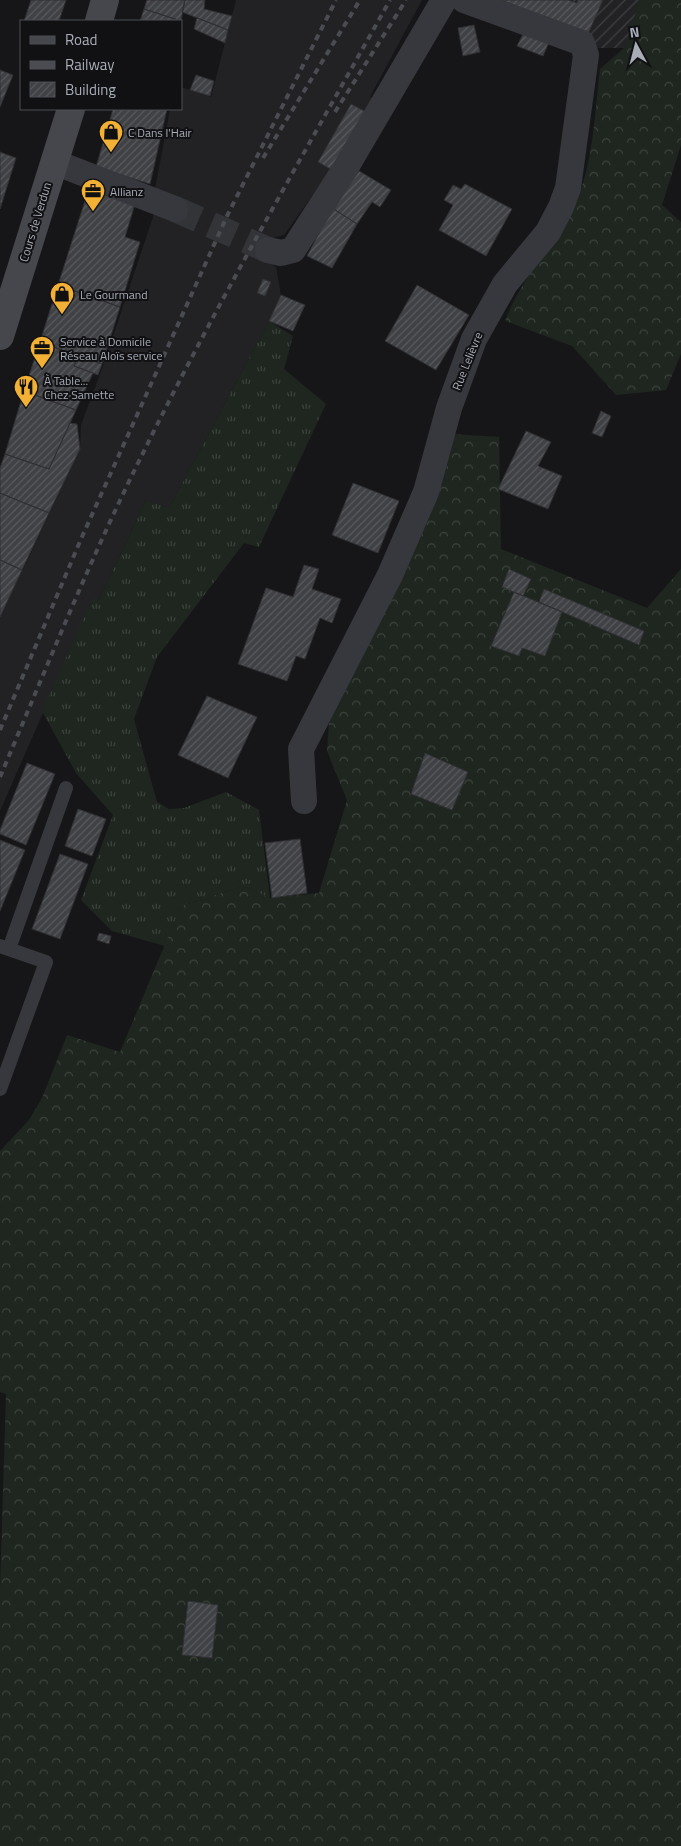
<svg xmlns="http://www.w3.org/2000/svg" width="681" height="1846" font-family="'Titillium Web',sans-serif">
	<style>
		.built { fill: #222225 }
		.industrial { fill: url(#industrial-furrows) }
		.grass { fill: url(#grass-tufts) }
		.forest { fill: url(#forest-crowns) }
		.building { fill: url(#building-hatch); stroke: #303034 }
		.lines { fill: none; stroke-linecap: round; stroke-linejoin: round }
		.street-tunnel { stroke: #333438; stroke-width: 26; stroke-dasharray: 26 13; stroke-linecap: butt }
		.lane { stroke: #37383d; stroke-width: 14 }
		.street { stroke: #37383d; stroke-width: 26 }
		.secondary { stroke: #45474d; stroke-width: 28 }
		.rail { stroke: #4a4c52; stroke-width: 4; stroke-dasharray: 6 5; stroke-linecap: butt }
		.labels { text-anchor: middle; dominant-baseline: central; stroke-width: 4; stroke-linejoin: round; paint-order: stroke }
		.poi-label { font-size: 12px; fill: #a8adb8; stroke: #111113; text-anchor: start }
		.street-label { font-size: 12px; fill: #a8adb8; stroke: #111113 }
	</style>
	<defs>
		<pattern id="industrial-furrows" width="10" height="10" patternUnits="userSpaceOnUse" patternTransform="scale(1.25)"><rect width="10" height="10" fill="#222225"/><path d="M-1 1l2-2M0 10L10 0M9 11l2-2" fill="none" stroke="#3f3f43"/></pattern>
		<pattern id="grass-tufts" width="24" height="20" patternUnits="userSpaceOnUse" patternTransform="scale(1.25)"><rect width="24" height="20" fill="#1e261f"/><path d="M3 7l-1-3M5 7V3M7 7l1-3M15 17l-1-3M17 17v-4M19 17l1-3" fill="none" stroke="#3c433d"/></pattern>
		<pattern id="forest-crowns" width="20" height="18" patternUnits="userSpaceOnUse" patternTransform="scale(1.25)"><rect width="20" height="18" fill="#1e261f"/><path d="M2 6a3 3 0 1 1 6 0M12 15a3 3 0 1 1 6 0" fill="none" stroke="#3c433d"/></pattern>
		<pattern id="building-hatch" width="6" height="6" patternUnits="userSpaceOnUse" patternTransform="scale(1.25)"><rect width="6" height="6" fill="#404145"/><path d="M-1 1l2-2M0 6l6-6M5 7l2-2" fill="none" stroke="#595a5e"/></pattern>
	</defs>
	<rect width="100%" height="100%" fill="#161618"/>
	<path class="built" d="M236,0h186l-52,97 6,3 -45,70 -47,65 -15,4 -7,18 14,10 5,28 -12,26 -100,187 -23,-8 -47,100 -6,-1 -93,212v-251l23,10 57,-121 1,-24 22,-59 51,-152 1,-25 15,-80h11v-22l30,10z"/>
	<path class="industrial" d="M490,0h160l-26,48h-32z"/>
	<path class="grass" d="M269,321l24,15 -9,33 42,35 -67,143 -15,-4 -87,114 -23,62 23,83 12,7 15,-1 42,-16 33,18 11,88 -27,-12 -62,20 -16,40 -53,-15 -31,-31 32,-85 -37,-42 -34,-62 51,-113 6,2 47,-100 23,8z"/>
	<path class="forest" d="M640,0h41v145l-19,60 19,17v132l-15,36 -50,5 -44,-49 -67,-25c15,-40 44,-71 65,-107 24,-43 24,-98 30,-145l24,-21z
		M454,434l45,3 2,112 146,59 34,-39v1277h-681v-257l6,-195 -6,-2v-241l29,-31 13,-22 25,-63 53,17 61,-146 62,-20 27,12 49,-5 28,-93 -20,-49 2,-28 61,-128z"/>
	<path class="building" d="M31,0h35l-7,21h-35z
		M147,0h38l-4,21 -37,-12z
		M185,0h20l-1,9 28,7 -4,14 -46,-18z
		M501,0h67l9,3 1,-3h25l-15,34z
		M144,9l37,12h-41z
		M197,18l31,12 -3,13 -31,-14z
		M474,25l6,27 -17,4 -5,-28z
		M525,30l25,10 -7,16 -26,-10z
		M0,70l13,5 -13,32z
		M196,75l18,6 -4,15 -20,-6z
		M351,104l17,9 -34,58 -16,-9z
		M113,109h54l-17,75 -54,-17z
		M0,152l16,6 -16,51z
		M359,171l32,19 -11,17 -8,-5 -15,22 -25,-16z
		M465,184l47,25 -26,47 -47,-26 14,-25 -9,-5 9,-15 8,4z
		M90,185l45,19 -10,33 15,5 -20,65 -62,-22z
		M332,208l25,16 -25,44 -25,-12z
		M263,279l8,3 -6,14 -8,-3z
		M58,285l62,22 -18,57 -62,-22z
		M417,285l52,30 -33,55 -51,-29z
		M281,295l24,10 -12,26 -24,-10z
		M40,342l38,14 -4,10 19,7 -17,37 -52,-19z
		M78,356l24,8 -4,11 -24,-9z
		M24,391l52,19 -27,59 -44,-15z
		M601,411l10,5 -9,21 -10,-4z
		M70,423l7,1 3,25 -31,64 -49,-20v-25l5,-14 44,15z
		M526,431l25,11 -13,24 24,10 -14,33 -50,-20z
		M353,483l46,18 -21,52 -46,-18z
		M0,493l49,20 -27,57 -22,-10z
		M0,560l22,10 -22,47z
		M304,565l15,4 -7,20 29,10 -9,24 -12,-5 -15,41 -9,-3 -9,25 -49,-17 28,-76 27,9z
		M509,569l22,10 -8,17 -21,-9z
		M544,589l100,42 -5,14 -100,-43z
		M514,592l48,20 -17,44 -23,-8 -3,8 -28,-10z
		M207,696l50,21 -29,61 -50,-23z
		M425,753l43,19 -16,38 -41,-16z
		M27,763l28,11 -29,71 -26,-11v-4z
		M78,809l28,10 -14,37 -27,-10z
		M300,839l7,54 -35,5 -7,-55z
		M0,840l25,10 -25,61z
		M60,854l28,10 -28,75 -28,-10z
		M99,933l12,3 -2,8 -12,-4z
		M188,1601l30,4 -6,53 -30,-3z"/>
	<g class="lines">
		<path class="street-tunnel" d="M175,209l93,41"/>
		<path class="lane" d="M0,946l46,16 -46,127
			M9,949l57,-161"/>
		<path class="street" d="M54,162l121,47
			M268,250l13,3 12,-3 52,-81 99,-169
			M304,801l-3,-52 89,-174 36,-83 23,-84 25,-69 31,-55 43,-52 13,-25 7,-19 18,-133 -4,-12 -118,-43"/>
		<path class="secondary" d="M99,21l6,-21
			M0,336l71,-227"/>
		<path class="rail" d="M335,112l71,-112
			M263,158l97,-158
			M0,730l81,-191 146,-323 109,-216
			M0,777c46,-108 90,-218 143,-324 76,-154 163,-303 247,-453"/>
	</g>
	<defs>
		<symbol id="shop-pin" viewBox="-11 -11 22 30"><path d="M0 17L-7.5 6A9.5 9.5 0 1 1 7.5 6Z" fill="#f2b134" stroke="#111113"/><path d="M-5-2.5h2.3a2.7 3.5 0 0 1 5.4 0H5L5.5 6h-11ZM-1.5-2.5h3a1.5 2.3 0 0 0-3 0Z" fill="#111"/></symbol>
		<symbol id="office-pin" viewBox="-11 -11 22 30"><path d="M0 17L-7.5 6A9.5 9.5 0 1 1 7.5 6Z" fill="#f2b134" stroke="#111113"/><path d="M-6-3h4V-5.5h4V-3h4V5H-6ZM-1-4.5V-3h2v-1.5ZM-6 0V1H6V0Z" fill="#111"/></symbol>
		<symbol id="restaurant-pin" viewBox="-11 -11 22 30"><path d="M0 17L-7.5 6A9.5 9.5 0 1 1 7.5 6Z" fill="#f2b134" stroke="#111113"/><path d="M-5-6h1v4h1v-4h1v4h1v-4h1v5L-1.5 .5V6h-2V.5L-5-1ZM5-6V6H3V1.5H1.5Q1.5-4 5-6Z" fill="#111"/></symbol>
	</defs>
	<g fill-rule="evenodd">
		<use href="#shop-pin" x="97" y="118" width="28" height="38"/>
		<use href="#office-pin" x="79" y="177" width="28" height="38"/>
		<use href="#shop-pin" x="48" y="280" width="28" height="38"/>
		<use href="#office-pin" x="28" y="334" width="28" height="38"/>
		<use href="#restaurant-pin" x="12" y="373" width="28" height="38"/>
	</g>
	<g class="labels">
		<g class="poi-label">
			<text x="128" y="132">C Dans l'Hair</text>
			<text x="110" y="191">Allianz</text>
			<text x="80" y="294">Le Gourmand</text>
			<text x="60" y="341">Service à Domicile<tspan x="60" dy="14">Réseau Aloïs service</tspan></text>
			<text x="44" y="380">À Table...<tspan x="44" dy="14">Chez Samette</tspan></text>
		</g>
		<g class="street-label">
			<text transform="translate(35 222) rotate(-73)">Cours de Verdun</text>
			<text transform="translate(467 361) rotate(-68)">Rue Lelièvre</text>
		</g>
	</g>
	<rect x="20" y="20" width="162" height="90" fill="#111113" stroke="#4d4f55"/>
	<rect x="30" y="36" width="25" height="8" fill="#45474d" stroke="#4d4f55"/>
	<text x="65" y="45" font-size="15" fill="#a8adb8">Road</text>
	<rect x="30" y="61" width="25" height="8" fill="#4a4c52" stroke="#4d4f55"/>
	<text x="65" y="70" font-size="15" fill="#a8adb8">Railway</text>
	<rect x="30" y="82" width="25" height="15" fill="url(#building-hatch)" stroke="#4d4f55"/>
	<text x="65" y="95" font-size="15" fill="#a8adb8">Building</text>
	<g transform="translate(636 45) rotate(353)" stroke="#111113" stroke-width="4" paint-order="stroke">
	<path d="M0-4L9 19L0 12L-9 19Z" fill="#a8adb8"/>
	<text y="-8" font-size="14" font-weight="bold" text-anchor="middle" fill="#a8adb8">N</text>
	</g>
</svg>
